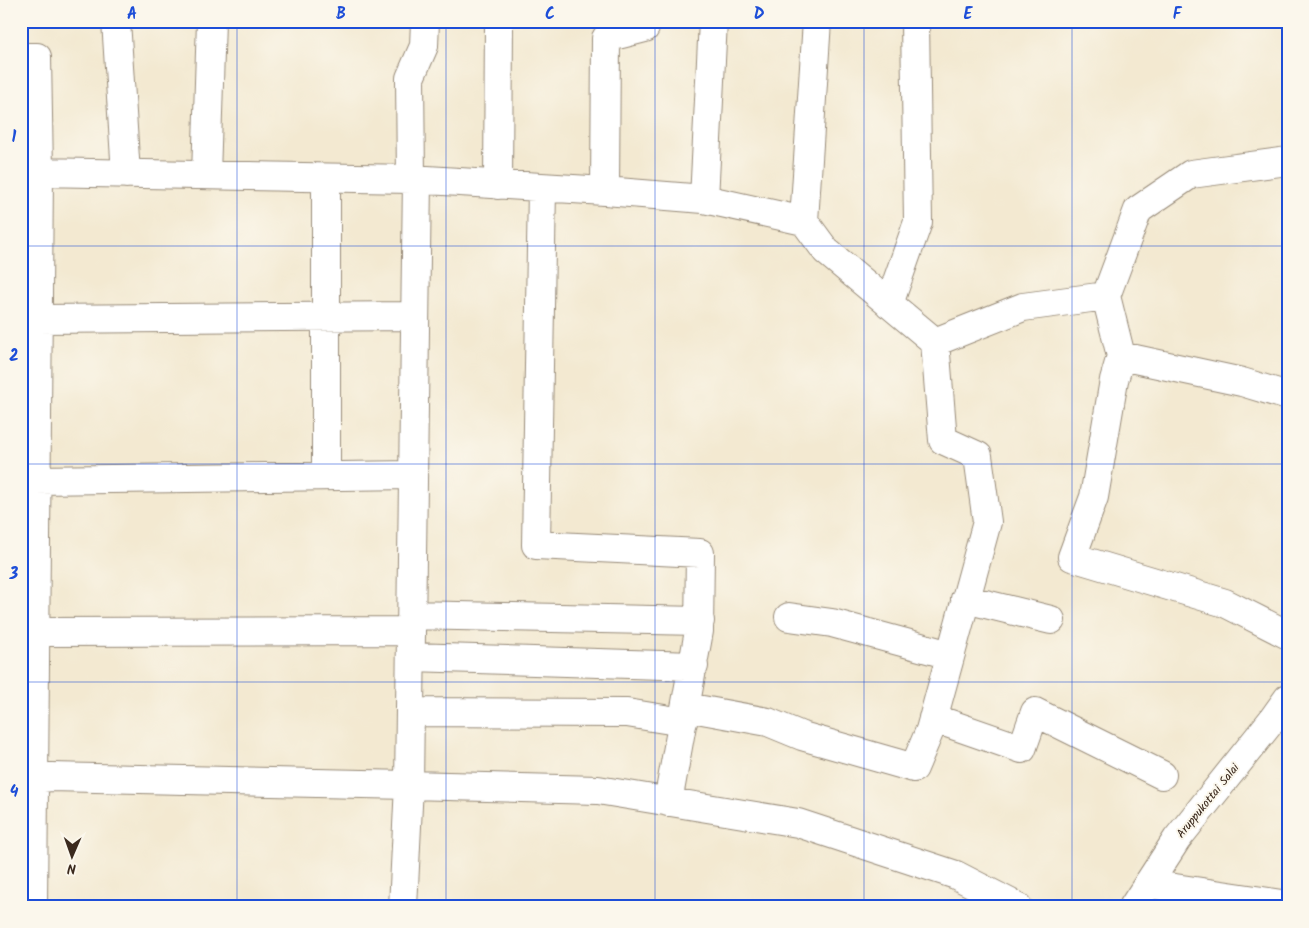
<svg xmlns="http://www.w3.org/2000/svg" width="1309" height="928" font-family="Kalam,sans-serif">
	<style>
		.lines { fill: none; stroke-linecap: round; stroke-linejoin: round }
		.minor-casing { stroke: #978a78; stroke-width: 30 }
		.major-casing { stroke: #978a78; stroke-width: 30 }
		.minor { stroke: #fff; stroke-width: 28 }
		.major { stroke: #fff; stroke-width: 28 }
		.grid { fill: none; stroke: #1d4ed8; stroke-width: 1; stroke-opacity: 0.55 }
		.labels { text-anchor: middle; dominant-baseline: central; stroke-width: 4; stroke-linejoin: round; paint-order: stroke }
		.street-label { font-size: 12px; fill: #3b2a1e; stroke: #fbf7ec }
		.neatline { fill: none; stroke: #1d4ed8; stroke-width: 2 }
		.grid-label { font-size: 16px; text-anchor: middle; font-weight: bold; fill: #1d4ed8 }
	</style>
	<rect width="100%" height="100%" fill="#fbf7ec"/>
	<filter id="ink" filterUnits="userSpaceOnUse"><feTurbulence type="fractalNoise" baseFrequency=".02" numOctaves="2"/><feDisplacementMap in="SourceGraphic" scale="10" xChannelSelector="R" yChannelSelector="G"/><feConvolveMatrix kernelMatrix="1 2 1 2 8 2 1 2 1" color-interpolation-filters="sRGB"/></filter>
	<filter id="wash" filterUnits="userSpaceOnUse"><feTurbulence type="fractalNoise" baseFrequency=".0096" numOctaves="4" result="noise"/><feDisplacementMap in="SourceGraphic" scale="20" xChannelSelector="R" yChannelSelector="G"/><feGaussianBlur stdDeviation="1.12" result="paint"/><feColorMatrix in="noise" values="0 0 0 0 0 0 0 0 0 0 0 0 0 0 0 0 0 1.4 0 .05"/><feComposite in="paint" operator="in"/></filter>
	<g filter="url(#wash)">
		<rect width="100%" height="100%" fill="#f3e9d1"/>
	</g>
	<g filter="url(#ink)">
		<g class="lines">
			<defs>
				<path id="minor" d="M116,21l10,153
					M21,57h16l2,115 -6,735
					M39,172l372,7 194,12 99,8 100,22 13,-200
					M206,175l5,-154
					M326,178v298
					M411,179l-1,-101 14,-32 1,-25
					M498,185l1,-164
					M542,188l-6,357 164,8 -1,78 -31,171
					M605,191l1,-153 39,-10v-7
					M704,199l9,-178
					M804,221l22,30 109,91
					M1106,296l15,60 121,26 46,14
					M889,304l29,-82 -3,-201
					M38,319l377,-3
					M1121,356l-7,24 -20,117 -22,60 153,46 63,32
					M36,480l377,-5
					M965,599l86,21
					M412,615l288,6
					M789,617l43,6 118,32
					M21,629l14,3 376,-1
					M411,657l283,9
					M686,707l82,15 34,14 112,32 16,-38 57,-208 -9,-66 -35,-16 -8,-98 88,-35 83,-11 32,-86 53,-36 97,-13
					M410,712l217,1 56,9
					M933,718l89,31 13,-37 127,63
					M21,777l13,2 17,-2 358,8 8,-606
					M1148,884l140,21
					M403,907l6,-122 189,5 200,33 158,52 62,32"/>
				<path id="major" d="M1133,907l44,-68 96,-120 15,-21"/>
			</defs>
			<use href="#minor" class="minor-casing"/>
			<use href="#major" class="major-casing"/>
			<use href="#minor" class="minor"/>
			<use href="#major" class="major"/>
		</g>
	</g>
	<path class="grid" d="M237,21v886M446,21v886M655,21v886M864,21v886M1072,21v886M21,246h1267M21,464h1267M21,682h1267"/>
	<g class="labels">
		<g class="street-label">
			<text transform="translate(1208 801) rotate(-51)">Aruppukottai Salai</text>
		</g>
	</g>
	<rect width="1309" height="928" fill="none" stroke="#fbf7ec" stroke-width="55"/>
	<g transform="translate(72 856) rotate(182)" stroke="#fbf7ec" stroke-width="4" paint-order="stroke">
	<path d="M0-4L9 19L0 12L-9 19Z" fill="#3b2a1e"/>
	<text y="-8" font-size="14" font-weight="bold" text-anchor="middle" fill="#3b2a1e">N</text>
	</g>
	<rect x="28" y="28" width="1254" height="872" class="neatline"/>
	<g class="grid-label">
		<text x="132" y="19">A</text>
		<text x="341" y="19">B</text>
		<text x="550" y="19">C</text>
		<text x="759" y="19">D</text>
		<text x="968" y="19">E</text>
		<text x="1177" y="19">F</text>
		<text x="14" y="142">1</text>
		<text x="14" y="361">2</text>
		<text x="14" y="579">3</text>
		<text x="14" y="797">4</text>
	</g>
</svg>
